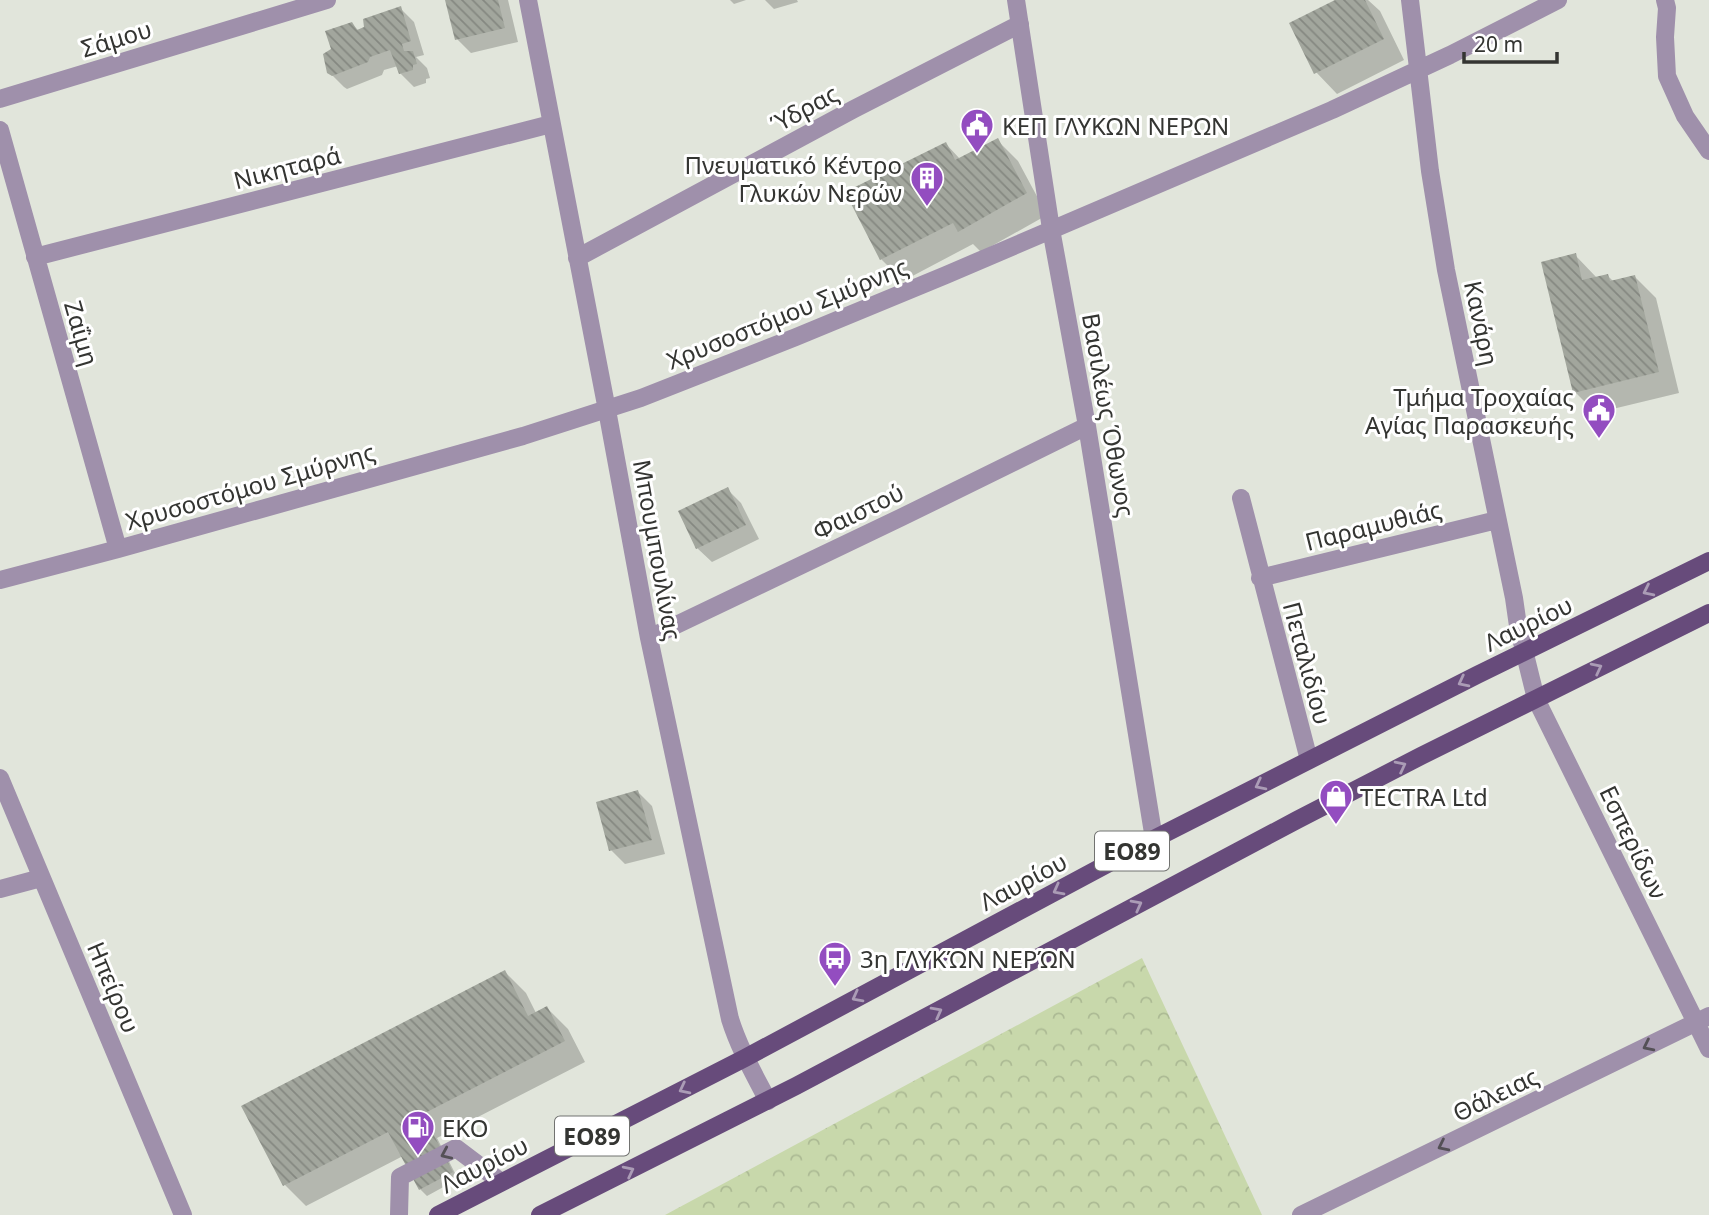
<svg xmlns="http://www.w3.org/2000/svg" width="1709" height="1215" font-family="'Noto Sans',sans-serif">
	<style>
		.park { fill: url(#park-crowns) }
		.shadow { fill: #0003 }
		.building { fill: url(#building-back-hatch) }
		.lines { fill: none; stroke-linecap: round; stroke-linejoin: round }
		.minor { stroke: #9f90ab; stroke-width: 18 }
		.major { stroke: #674b7b; stroke-width: 18 }
		.oneway { stroke: #ab9cb6 }
		.oneway2 { stroke: #545056 }
		.labels { text-anchor: middle; dominant-baseline: central; stroke-width: 6; stroke-linejoin: round; paint-order: stroke }
		.shield { fill: #fff; stroke: #717270; stroke-width: 2 }
		.shield-label { font-size: 23px; font-weight: bold; fill: #343532 }
		.street-label { font-size: 24px; fill: #343532; stroke: #fff }
		.poi-label { font-size: 24px; fill: #343532; stroke: #fff; text-anchor: start }
	</style>
	<defs>
		<pattern id="park-crowns" width="20" height="18" patternUnits="userSpaceOnUse" patternTransform="scale(1.75)"><rect width="20" height="18" fill="#c8d8ab"/><path d="M2 6a3 3 0 1 1 6 0M12 15a3 3 0 1 1 6 0" fill="none" stroke="#acba94"/></pattern>
		<pattern id="building-back-hatch" width="6" height="6" patternUnits="userSpaceOnUse" patternTransform="scale(1.75)"><rect width="6" height="6" fill="#a2a69d"/><path d="M-1 5l2 2M0 0l6 6M5-1l2 2" fill="none" stroke="#858881"/></pattern>
	</defs>
	<rect width="100%" height="100%" fill="#e1e5db"/>
	<path class="park" d="M1142,958l120,257h-597z"/>
	<path class="shadow" d="M447,0h61l10,42 -47,11 -14,-14z
		M730,0h16l-12,4z
		M765,0h32l1,2 -24,7z
		M1339,0h29l12,11 24,49 -67,34 -21,-22z
		M400,8l14,14 10,33 -8,2 11,11 3,10 -4,1v4l-12,4 -14,-14 -2,-7 -14,4 -2,5 -35,14 -3,-2 -15,-15 4,-23 19,-25 7,7z
		M997,140l21,21 29,54 -66,37 -8,-8 -70,37 -22,-22 -34,-66 99,-49 14,15z
		M1575,255l22,23 10,-3 7,7 21,-5 21,21 23,95 -83,20 -21,-21z
		M727,489l14,14 18,36 -47,23 -15,-14z
		M638,792l14,14 13,48 -40,10 -14,-14z
		M505,972l21,21 10,20 11,-5 21,21 17,33 -148,76 21,41 -31,17 -7,-7 -17,-33 -97,50 -21,-21 -41,-78z"/>
	<path class="building" d="M445,0h53l7,28 -50,12z
		M1335,0h30l19,39 -70,35 -25,-51z
		M401,6l10,35 -9,3 2,7h9l4,13 -4,1v5l-14,4 -9,-24 -20,7 -2,5 -36,14 -5,-3 -4,-19 8,-5 -6,-18 27,-9 5,8 7,-3 -1,-8z
		M998,138l29,55 -69,39 -5,-9 -73,37 -35,-68 101,-50 9,18z
		M1576,253l6,27 26,-6 2,7 25,-6 24,97 -86,21 -32,-131z
		M728,487l18,38 -50,24 -18,-38z
		M638,790l14,50 -43,11 -13,-49z
		M505,970l23,46 19,-10 18,35 -142,73 30,58 -34,18 -31,-58 -105,54 -42,-80z"/>
	<g class="lines">
		<path class="minor" d="M528,0l79,410 42,228 81,381c9,29 24,55 38,82
			M1016,0l35,229 36,197 67,413
			M1410,0l20,171 16,99 68,328 4,28 18,73 173,350
			M1665,0l2,8 -2,29 2,39 18,40 24,35
			M0,99l327,-99
			M0,130l118,419
			M35,257l516,-133
			M577,258l277,-149 166,-85
			M1241,498l68,262
			M1260,578l237,-58
			M0,580l118,-31 405,-113 118,-38 155,-61 150,-62 386,-165 118,-55 108,-55
			M649,638l253,-121 185,-91
			M0,778l183,437
			M0,889l41,-11
			M399,1215l1,-38 56,-29 45,34
			M1301,1215l408,-199"/>
		<path class="major" d="M438,1215l307,-157 409,-219 323,-164 232,-114
			M540,1215l256,-129 501,-266 124,-64 288,-143"/>
	</g>
	<defs><path id="oneway-chevron" d="M-2-3.5L2.5 0L-2 3.5" fill="none" stroke-width="1.6" stroke-linecap="round" stroke-linejoin="round" transform="scale(1.75)"/></defs>
	<g class="oneway">
		<use href="#oneway-chevron" transform="translate(1648 591) rotate(154)"/>
		<use href="#oneway-chevron" transform="translate(1597 668) rotate(-27)"/>
		<use href="#oneway-chevron" transform="translate(1463 682) rotate(153)"/>
		<use href="#oneway-chevron" transform="translate(1401 766) rotate(-27)"/>
		<use href="#oneway-chevron" transform="translate(1260 785) rotate(153)"/>
		<use href="#oneway-chevron" transform="translate(1058 890) rotate(152)"/>
		<use href="#oneway-chevron" transform="translate(1137 905) rotate(-28)"/>
		<use href="#oneway-chevron" transform="translate(857 997) rotate(152)"/>
		<use href="#oneway-chevron" transform="translate(937 1012) rotate(-28)"/>
		<use href="#oneway-chevron" transform="translate(684 1089) rotate(153)"/>
		<use href="#oneway-chevron" transform="translate(629 1171) rotate(-27)"/>
	</g>
	<g class="oneway2">
		<use href="#oneway-chevron" transform="translate(1648 1046) rotate(154)"/>
		<use href="#oneway-chevron" transform="translate(1443 1146) rotate(154)"/>
		<use href="#oneway-chevron" transform="translate(446 1154) rotate(156)"/>
	</g>
	<defs>
		<symbol id="civic-pin" viewBox="-11 -11 22 30"><path d="M0 17L-7.5 6A9.5 9.5 0 1 1 7.5 6Z" fill="#934dc0" stroke="#fff"/><path d="M-.6-6.5H3V-4.5H.6V-3L4-1V1h2V6H-6V1h2V-1L-.6-3ZM-1.2 2.5V6h2.4V2.5Z" fill="#fff"/></symbol>
		<symbol id="building-pin" viewBox="-11 -11 22 30"><path d="M0 17L-7.5 6A9.5 9.5 0 1 1 7.5 6Z" fill="#934dc0" stroke="#fff"/><path d="M-4-6H4V6H1V3H-1V6H-4ZM-2.5-4.3h1.7v1.8h-1.7ZM.8-4.3h1.7v1.8H.8ZM-2.5-1h1.7V.8h-1.7ZM.8-1h1.7V.8H.8Z" fill="#fff"/></symbol>
		<symbol id="shop-pin" viewBox="-11 -11 22 30"><path d="M0 17L-7.5 6A9.5 9.5 0 1 1 7.5 6Z" fill="#934dc0" stroke="#fff"/><path d="M-5-2.5h2.3a2.7 3.5 0 0 1 5.4 0H5L5.5 6h-11ZM-1.5-2.5h3a1.5 2.3 0 0 0-3 0Z" fill="#fff"/></symbol>
		<symbol id="bus-pin" viewBox="-11 -11 22 30"><path d="M0 17L-7.5 6A9.5 9.5 0 1 1 7.5 6Z" fill="#934dc0" stroke="#fff"/><path d="M-5-6H5V4H4V6H2V4H-2V6H-4V4H-5ZM-3.5-4V0h7V-4ZM-3.5 1.2v1.5H-2V1.2ZM2 1.2v1.5H3.5V1.2Z" fill="#fff"/></symbol>
		<symbol id="fuel-pin" viewBox="-11 -11 22 30"><path d="M0 17L-7.5 6A9.5 9.5 0 1 1 7.5 6Z" fill="#934dc0" stroke="#fff"/><path d="M-5.5-6h7V0h2V4h1.3V-2.5L3-4.5l.8-.8L6-3V5H2.5V1h-1V6h-7ZM-4.2-4.7v3.2H.2V-4.7Z" fill="#fff"/></symbol>
	</defs>
	<g fill-rule="evenodd">
		<use href="#civic-pin" x="958" y="106" width="38" height="52"/>
		<use href="#building-pin" x="908" y="159" width="38" height="52"/>
		<use href="#civic-pin" x="1580" y="391" width="38" height="52"/>
		<use href="#shop-pin" x="1317" y="777" width="38" height="52"/>
		<use href="#bus-pin" x="816" y="939" width="38" height="52"/>
		<use href="#fuel-pin" x="399" y="1108" width="38" height="52"/>
	</g>
	<g class="labels">
		<g class="shield">
			<rect x="1095" y="831.5" width="74" height="39" rx="5"/>
			<rect x="555" y="1116.5" width="74" height="39" rx="5"/>
		</g>
		<g class="shield-label">
			<text x="1132" y="851">ΕΟ89</text>
			<text x="592" y="1136">ΕΟ89</text>
		</g>
		<g class="street-label">
			<text transform="translate(116 38) rotate(-17)">Σάμου</text>
			<text transform="translate(804 108) rotate(-28)">Ύδρας</text>
			<text transform="translate(287 167) rotate(-14)">Νικηταρά</text>
			<text transform="translate(787 313) rotate(-22)">Χρυσοστόμου Σμύρνης</text>
			<text transform="translate(1482 323) rotate(78)">Κανάρη</text>
			<text transform="translate(82 333) rotate(74)">Ζαΐμη</text>
			<text transform="translate(1109 415) rotate(80)">Βασιλέως Όθωνος</text>
			<text transform="translate(250 486) rotate(-16)">Χρυσοστόμου Σμύρνης</text>
			<text transform="translate(858 511) rotate(-26)">Φαιστού</text>
			<text transform="translate(1373 525) rotate(-14)">Παραμυθιάς</text>
			<text transform="translate(658 550) rotate(80)">Μπουμπουλίνας</text>
			<text transform="translate(1528 623) rotate(-26)">Λαυρίου</text>
			<text transform="translate(1308 663) rotate(75)">Πεταλιδίου</text>
			<text transform="translate(1634 842) rotate(64)">Εσπερίδων</text>
			<text transform="translate(1023 881) rotate(-28)">Λαυρίου</text>
			<text transform="translate(114 987) rotate(67)">Ηπείρου</text>
			<text transform="translate(1495 1094) rotate(-26)">Θάλειας</text>
			<text transform="translate(484 1164) rotate(-27)">Λαυρίου</text>
		</g>
		<g class="poi-label">
			<text x="1002" y="125">ΚΕΠ ΓΛΥΚΩΝ ΝΕΡΩΝ</text>
			<text x="902" y="164" text-anchor="end">Πνευματικό Κέντρο<tspan x="902" dy="28">Γλυκών Νερών</tspan></text>
			<text x="1574" y="396" text-anchor="end">Τμήμα Τροχαίας<tspan x="1574" dy="28">Αγίας Παρασκευής</tspan></text>
			<text x="1360" y="796">TECTRA Ltd</text>
			<text x="860" y="958">3η ΓΛΥΚΏΝ ΝΕΡΏΝ</text>
			<text x="442" y="1127">EKO</text>
		</g>
	</g>
	<path d="M1464 52v10h93v-10" fill="none" stroke="#343532" stroke-width="3.5"/>
	<text x="1474" y="52" font-size="21" fill="#343532" stroke="#ffffff" stroke-width="5" paint-order="stroke">20 m</text>
</svg>
